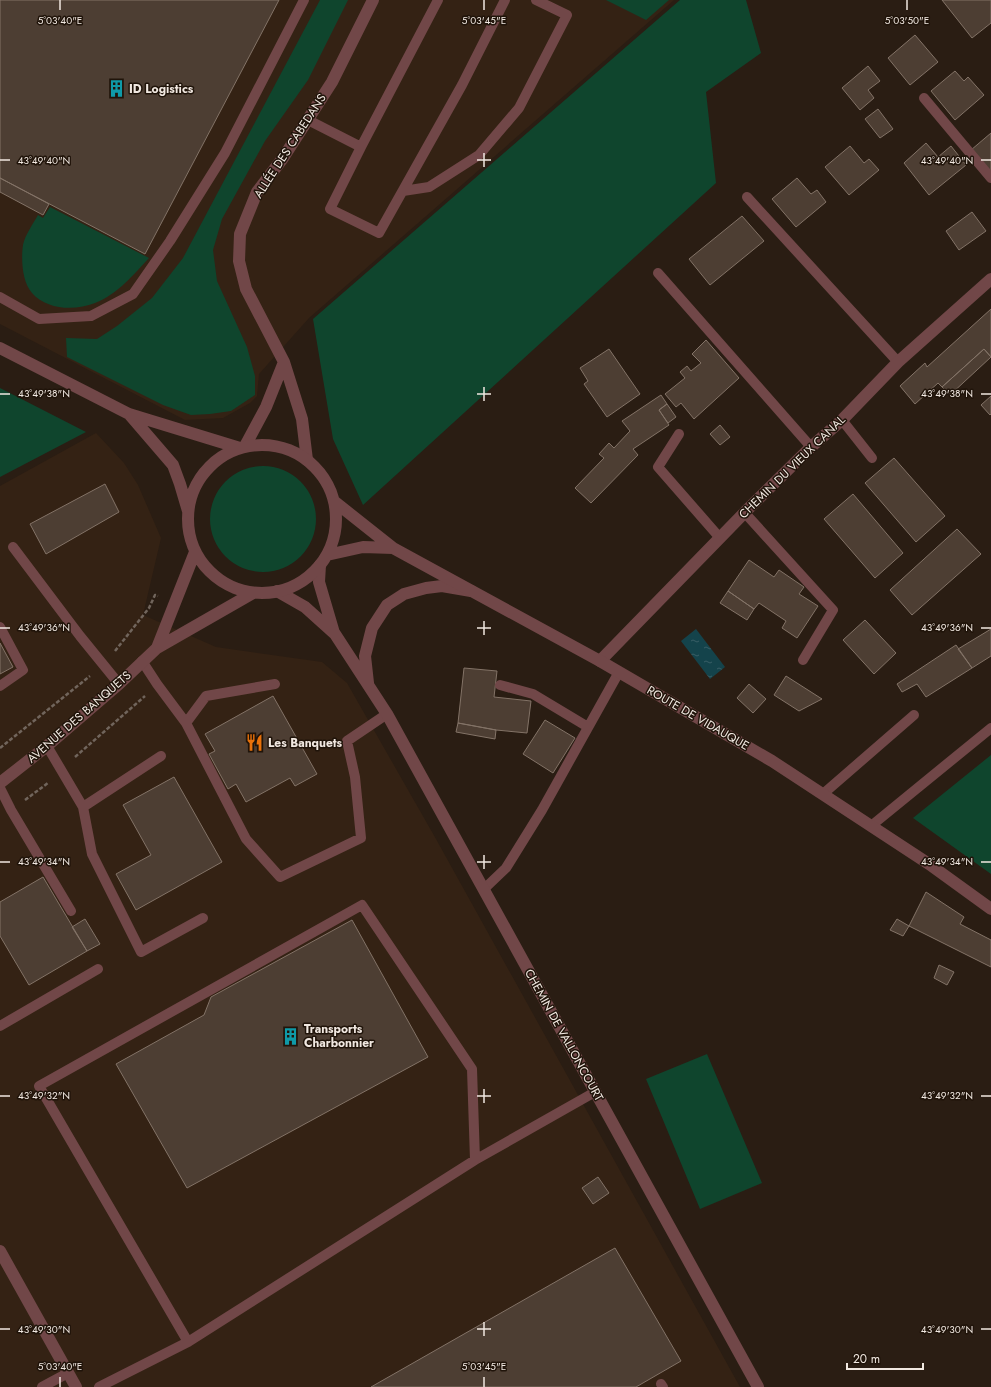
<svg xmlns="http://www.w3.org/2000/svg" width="991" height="1387" font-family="Jost,sans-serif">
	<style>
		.built { fill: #342214 }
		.grass { fill: #0f452d }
		.water { fill: url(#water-ripples) }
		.building { fill: #4d3e33; stroke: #837367 }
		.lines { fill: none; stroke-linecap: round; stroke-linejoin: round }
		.path { stroke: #71655c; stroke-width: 2.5; stroke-dasharray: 4 2; stroke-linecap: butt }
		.service { stroke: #714748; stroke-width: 10 }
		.minor { stroke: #714748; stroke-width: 12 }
		.tertiary { stroke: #714748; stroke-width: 12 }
		.ticks { fill: none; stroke: #f1e8e1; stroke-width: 1.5 }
		.labels { text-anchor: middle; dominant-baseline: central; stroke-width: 3; stroke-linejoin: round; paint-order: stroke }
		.poi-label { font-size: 12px; font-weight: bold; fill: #f1e8e1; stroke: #20140a; text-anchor: start }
		.street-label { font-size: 12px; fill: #f1e8e1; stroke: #20140a }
		.ticks-label { font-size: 10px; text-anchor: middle; fill: #f1e8e1; stroke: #20140a; stroke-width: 3; stroke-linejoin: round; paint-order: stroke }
	</style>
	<defs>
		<pattern id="water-ripples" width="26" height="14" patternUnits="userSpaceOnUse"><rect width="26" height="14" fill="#14434b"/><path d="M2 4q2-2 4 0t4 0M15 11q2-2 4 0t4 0" fill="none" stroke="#375e65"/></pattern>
	</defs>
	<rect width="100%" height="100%" fill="#2a1d13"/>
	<path class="built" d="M0,0h674l-365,318 -50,56 -2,22 -7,7 -27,15 -38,2 -185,-96z
		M96,433l28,30 14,22 23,53 -18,77 73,32 106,15 25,21 89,156 304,548h-740v-901z"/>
	<path class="grass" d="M320,0h28l-40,80 -43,61 -43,78 -9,31 4,31 30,66 8,29v19l-24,16 -21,3 -19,1 -28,-10 -96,-48 -1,-19 31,1 20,-13 35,-28 31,-40z
		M606,0h63l-23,20z
		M680,0h66l15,53 -55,39 10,91 -353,322 -30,-66 -20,-120z
		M50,207l99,51c-16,17 -31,36 -54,45 -20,8 -48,7 -63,-10 -10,-11 -11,-34 -9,-48 2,-10 10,-21 15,-30l5,3z
		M0,388l86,44 -86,45z
		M210 519a53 53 0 1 1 106 0a53 53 0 1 1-106 0Z
		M991,755v119l-78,-56z
		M707,1054l55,129 -62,26 -54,-130z"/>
	<path class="water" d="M696,629l29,38 -15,12 -29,-38z"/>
	<path class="building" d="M0,0h279l-134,254 -145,-76z
		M942,0h49v23l-19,15z
		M915,35l23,27 -28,23 -22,-27z
		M868,66l12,15 -12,9 6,8 -14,12 -18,-22z
		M955,71l9,10 4,-4 16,18 -29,25 -24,-29z
		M878,109l15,20 -13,9 -15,-19z
		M991,133v40l-20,-23z
		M926,143l12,14 13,-11 15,19 -37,30 -25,-32z
		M850,146l14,17 5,-4 10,11 -30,25 -24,-28z
		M0,178l49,26 -6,11 -43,-23z
		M797,178l14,16 6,-4 9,12 -30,25 -24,-28z
		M972,212l14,19 -27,19 -13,-19z
		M742,216l22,25 -54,44 -21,-26z
		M991,309v48l-7,-8 -42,38 -4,-4 -23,21 -15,-18 25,-23 2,4z
		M706,340l33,38 -45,41 -13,-16 -5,4 -11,-13 20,-16 -5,-6 7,-6 4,5 10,-8 -9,-9z
		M609,349l31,45 -33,23 -23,-33 4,-3 -8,-13z
		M984,349l7,8 -41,38 -8,-8z
		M661,395l6,9 -8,6 10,15 -36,24 5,6 -47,48 -16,-15 29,-30 -5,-4 10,-11 5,5 16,-17 -8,-10z
		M991,396v18l-1,1 -9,-10z
		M667,404l9,13 -8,6 -9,-13z
		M720,425l10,12 -10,8 -10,-11z
		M894,458l51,58 -29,26 -51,-59z
		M105,484l14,28 -73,42 -16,-30z
		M853,494l50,59 -28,25 -51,-59z
		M957,529l24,25 -69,61 -22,-25z
		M749,560l25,17 5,-7 25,17 -5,7 19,12 -21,32 -15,-10 4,-7 -27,-18 -5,6 -26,-18z
		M728,591l26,18 -7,11 -27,-17z
		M865,620l31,33 -22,21 -31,-34z
		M991,629v27l-19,12 -14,-19z
		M0,643l13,24 -13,7z
		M956,645l16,23 -46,29 -9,-13 -15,8 -5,-8z
		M464,668l33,3 -3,26 37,4 -4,32 -31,-3 -38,-7z
		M786,676l36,23 -23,12 -25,-16z
		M749,684l17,15 -13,14 -16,-15z
		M273,696l44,78 -22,12 -5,-8 -44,24 -10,-18 -8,5 -19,-35 6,-3 -10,-17z
		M545,720l30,18 -22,35 -30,-19z
		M458,723l38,7 -1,9 -39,-7z
		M174,777l48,85 -86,48 -20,-36 35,-19 -28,-50z
		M43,877l44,74 -58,34 -29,-49v-34z
		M926,892l38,25 -4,7 31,16v27l-82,-41z
		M85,919l15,25 -13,7 -15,-24z
		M897,919l12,7 -6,10 -13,-6z
		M352,920l76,137 -241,131 -71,-124 88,-49 7,-18z
		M939,965l15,7 -7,13 -13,-7z
		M598,1177l11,16 -16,11 -11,-16z
		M615,1248l66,113 -45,26h-265z"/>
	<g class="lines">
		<path class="path" d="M115,651l34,-43 6,-13 3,1
			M0,748l90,-72
			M75,757l70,-61
			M25,800l23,-17"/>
		<path class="service" d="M924,98l67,80
			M308,120l53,27 77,-147
			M361,147l-31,62 49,24 83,-148 43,-85
			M403,191l26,-4 50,-32 40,-47 48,-93 -31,-15
			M747,197l151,165
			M658,273l153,174
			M0,297l39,22 52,-3 42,-22 37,-53 55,-88 79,-153
			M842,420l30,38
			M679,434l-21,33 62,71
			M744,512l89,98 -30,50
			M13,547l67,89 39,48
			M0,627l23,43 -23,16
			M142,661l15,23 29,39 60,116 34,38 81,-39 -6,-61 -8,-36 40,-27
			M500,685l33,9 55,33
			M186,723l20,-27 69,-12
			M47,746l36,61 78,-51
			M0,788l11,22 60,101
			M823,794l91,-79
			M83,807l9,47 49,98 62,-34
			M871,826l120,-98
			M484,889l22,-21 36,-58 77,-138
			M0,1026l98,-57
			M475,1160l120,-68
			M661,1384l2,3
			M42,1387l26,-14
			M99,1387l89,-45 287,-182 -3,-91 -110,-164 -323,181 149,256"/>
		<path class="minor" d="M245,446l21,-39 18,-45
			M307,460l-5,-41 -18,-57 -38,-73 -7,-28 1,-27 17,-42 26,-34 49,-76 41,-82
			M320,565l-1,17 15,51
			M277,591l28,16 30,27 52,80 371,673
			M600,661l147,-151 64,-63 31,-27 56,-58 93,-83
			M368,683l-3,-27 7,-28 15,-23 17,-11 22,-6 16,-2 29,5
			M0,1251l76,136"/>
		<path class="tertiary" d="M0,348l129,66 111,34
			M130,415l43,50 7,19 8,27
			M188 519a74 74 0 1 1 148 0a74 74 0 1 1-148 0Z
			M335,502l58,46 207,113 172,100 157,103 62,45
			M327,555l36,-8 30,1
			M157,648l38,-96
			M0,783l47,-37 72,-62 38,-36 96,-55"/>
	</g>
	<path class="ticks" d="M60,0v10M484,0v10M907,0v10M484,153v14M0,160h10M477,160h14M981,160h10M484,387v14M0,394h10M477,394h14M981,394h10M484,621v14M0,628h10M477,628h14M981,628h10M484,855v14M0,862h10M477,862h14M981,862h10M484,1089v14M0,1096h10M477,1096h14M981,1096h10M484,1322v14M0,1329h10M477,1329h14M981,1329h10M60,1377v10M484,1377v10"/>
	<defs>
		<symbol id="building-bare" viewBox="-9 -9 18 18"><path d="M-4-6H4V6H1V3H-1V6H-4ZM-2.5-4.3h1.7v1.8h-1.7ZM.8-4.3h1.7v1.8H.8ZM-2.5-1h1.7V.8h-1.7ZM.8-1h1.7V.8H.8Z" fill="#0f9aa8" stroke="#20140a" stroke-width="2.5" paint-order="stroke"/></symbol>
		<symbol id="restaurant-bare" viewBox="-9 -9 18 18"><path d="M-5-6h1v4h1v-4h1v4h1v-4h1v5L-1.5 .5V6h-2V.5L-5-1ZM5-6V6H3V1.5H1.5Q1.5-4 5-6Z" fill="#e8710a" stroke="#20140a" stroke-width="2.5" paint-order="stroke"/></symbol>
	</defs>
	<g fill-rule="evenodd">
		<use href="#building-bare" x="104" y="76" width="25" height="25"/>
		<use href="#restaurant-bare" x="242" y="730" width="25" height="25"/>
		<use href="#building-bare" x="278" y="1024" width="25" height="25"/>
	</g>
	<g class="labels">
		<g class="poi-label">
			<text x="129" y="89">ID Logistics</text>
			<text x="268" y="743">Les Banquets</text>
			<text x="304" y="1029">Transports<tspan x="304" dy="14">Charbonnier</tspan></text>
		</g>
		<g class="street-label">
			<text transform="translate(290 146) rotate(-57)">ALLÉE DES CABEDANS</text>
			<text transform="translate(792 467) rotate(-44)">CHEMIN DU VIEUX CANAL</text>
			<text transform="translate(79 717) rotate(-41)">AVENUE DES BANQUETS</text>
			<text transform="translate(698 718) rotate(30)">ROUTE DE VIDAUQUE</text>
			<text transform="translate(564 1035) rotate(61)">CHEMIN DE VALLONCOURT</text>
		</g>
	</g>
	<g class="ticks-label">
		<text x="60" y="24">5°03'40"E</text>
		<text x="484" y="24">5°03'45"E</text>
		<text x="907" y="24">5°03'50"E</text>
		<text x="44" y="164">43°49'40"N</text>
		<text x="947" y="164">43°49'40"N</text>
		<text x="44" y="397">43°49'38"N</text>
		<text x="947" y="397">43°49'38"N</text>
		<text x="44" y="631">43°49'36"N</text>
		<text x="947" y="631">43°49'36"N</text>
		<text x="44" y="865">43°49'34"N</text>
		<text x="947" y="865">43°49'34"N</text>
		<text x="44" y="1099">43°49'32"N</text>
		<text x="947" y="1099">43°49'32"N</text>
		<text x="44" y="1333">43°49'30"N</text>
		<text x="947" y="1333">43°49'30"N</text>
		<text x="60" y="1370">5°03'40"E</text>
		<text x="484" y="1370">5°03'45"E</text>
	</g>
	<path d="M847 1363v6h76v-6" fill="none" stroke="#f1e8e1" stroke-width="2"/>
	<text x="853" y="1363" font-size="12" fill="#f1e8e1" stroke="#20140a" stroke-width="3" paint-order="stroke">20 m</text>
</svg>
